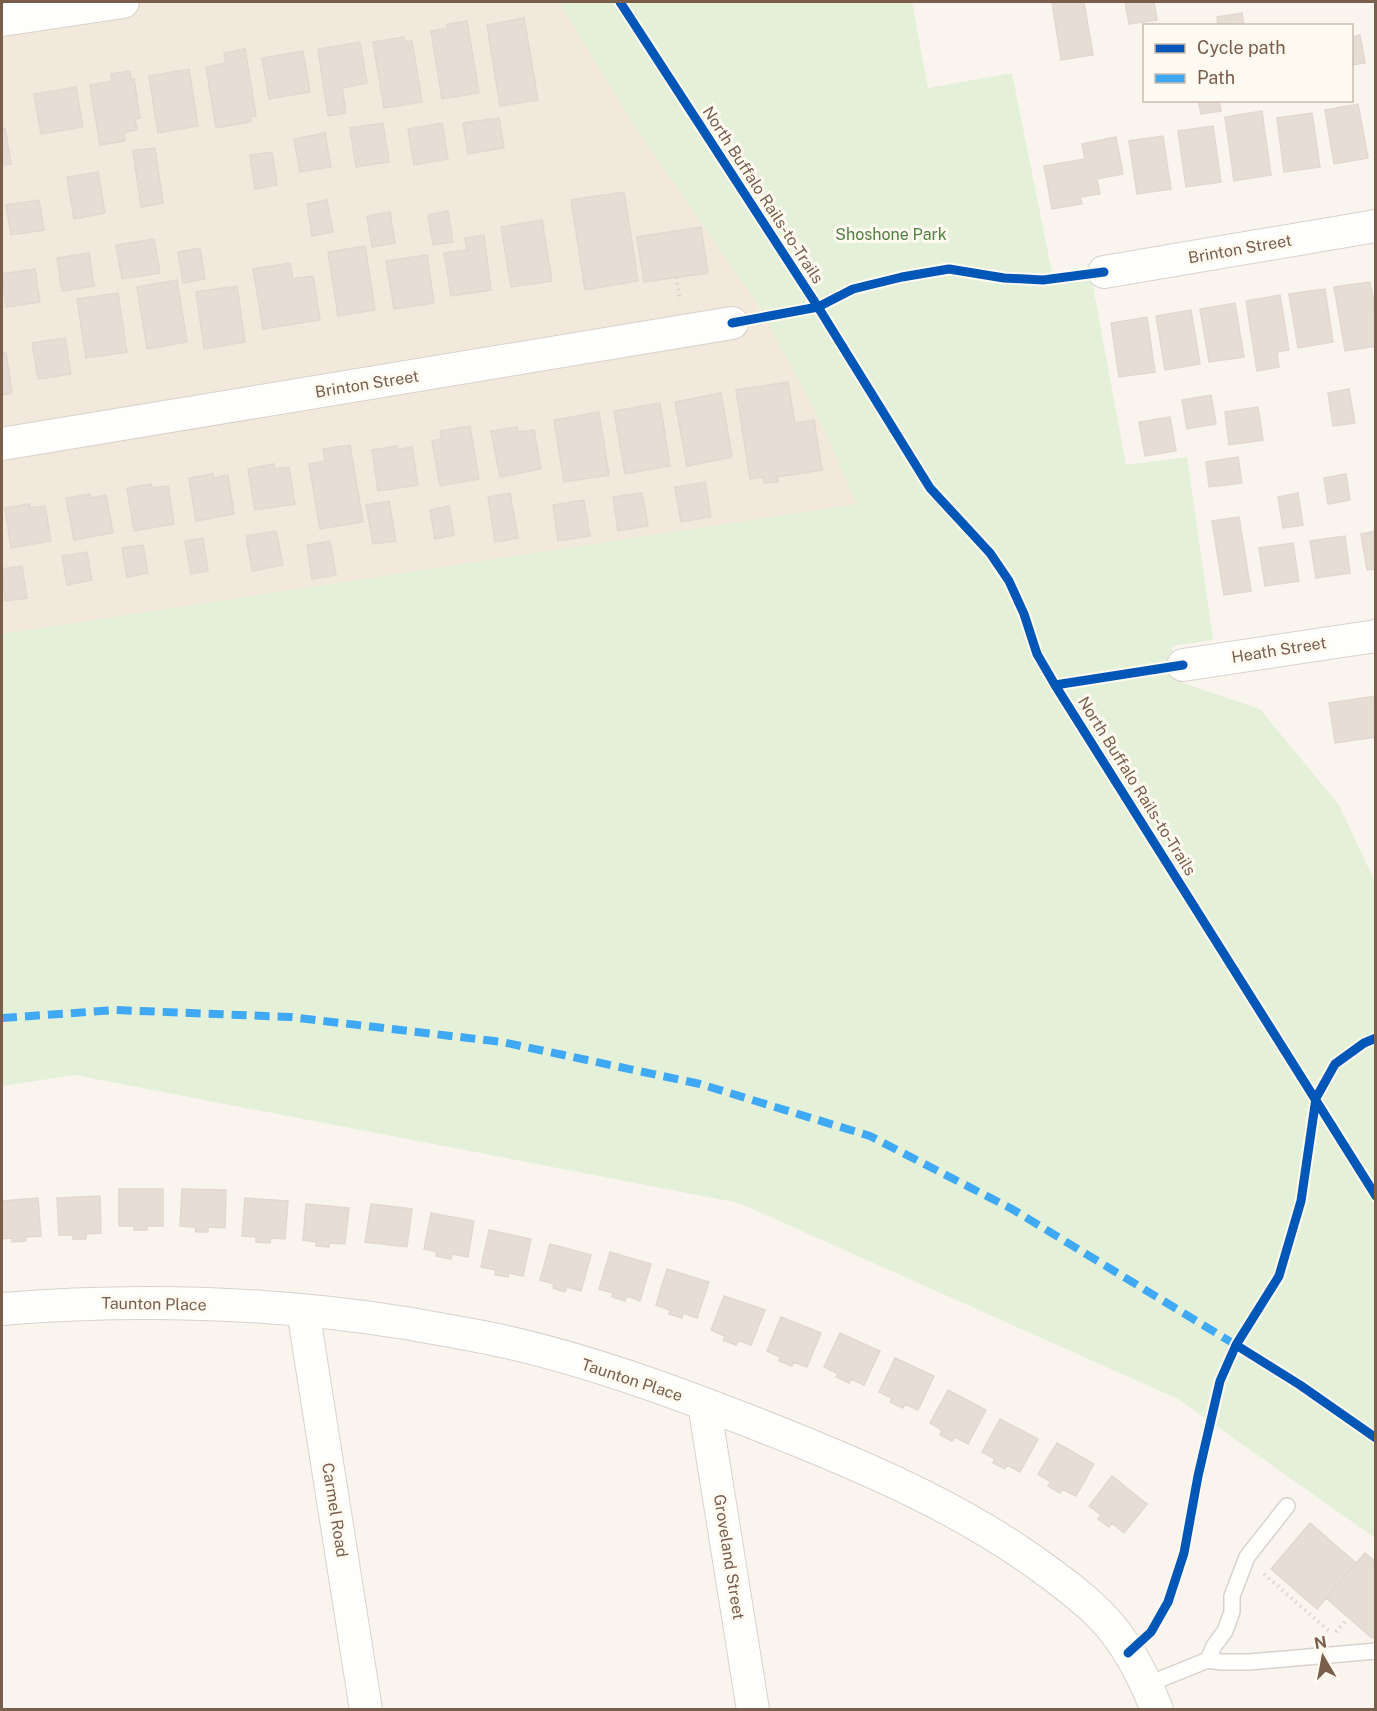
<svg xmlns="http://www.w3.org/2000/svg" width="1377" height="1711" font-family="'Public Sans',sans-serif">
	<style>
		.residential { fill: #f2e8dc }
		.green { fill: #e5f0d9 }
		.building { fill: #e6ded5; stroke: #e2d8d0; stroke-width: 1.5 }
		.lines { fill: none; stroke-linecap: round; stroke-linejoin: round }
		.service-casing { stroke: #d8d2cc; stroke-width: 18 }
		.minor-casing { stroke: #d8d2cc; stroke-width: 34 }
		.path { stroke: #dbd5cf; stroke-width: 4; stroke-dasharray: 1.5 4.5; stroke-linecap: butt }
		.service { stroke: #fefefc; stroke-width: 15 }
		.minor { stroke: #fefefc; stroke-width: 32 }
		.quiet { stroke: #3fa9f5; stroke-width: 8; stroke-dasharray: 15 8; stroke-linecap: butt }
		.cycleway-casing { stroke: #fffaf1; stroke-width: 13 }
		.cycleway { stroke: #0057b8; stroke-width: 9 }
		.labels { text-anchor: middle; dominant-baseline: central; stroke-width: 6; stroke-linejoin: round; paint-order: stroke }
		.street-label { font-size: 16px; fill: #795e4c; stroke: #fffaf1 }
		.park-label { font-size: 16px; fill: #527f43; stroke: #fffaf1 }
	</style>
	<rect width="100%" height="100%" fill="#f9f5ee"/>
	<path class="residential" d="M2,2h557l77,126 121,175 61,113 39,88 -855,130z"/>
	<path class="green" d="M559,2h353l16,86 84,-15 40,199 38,-2 36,195 61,-8 26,183 -41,6 5,35 83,28 79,96 36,77v656l-197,-139 -439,-196 -664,-128 -73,11v-452l855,-130 -39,-88 -61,-113 -121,-175z"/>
	<path class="building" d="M1052,2h32l9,53 -32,5z
		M1125,2h29l3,18 -28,4z
		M1242,13l2,13h-26l-1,-9z
		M524,18l14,82 -38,6 -13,-81z
		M467,21l12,72 -37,6 -11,-68 17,-3 -1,-4z
		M1360,35l5,28 -13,2v-28z
		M404,37l1,5 7,-1 10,61 -38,6 -11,-66z
		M360,42l7,41 -25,5 4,25 -18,3 -10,-67z
		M245,49l11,67 -6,1 1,5 -35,6 -10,-61 20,-4 -2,-10z
		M303,51l7,41 -41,7 -7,-41z
		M189,69l9,57 -40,7 -9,-57z
		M130,71l1,8h3l6,39 -5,1 2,11 -13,2 1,9 -25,4 -10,-60 22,-4 -1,-7z
		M76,87l7,40 -42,7 -7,-40z
		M1198,100h21l2,11 -20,3z
		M1358,104l10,54 -34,6 -9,-54z
		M1262,111l9,64 -37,6 -9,-64z
		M1312,113l8,54 -36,5 -7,-54z
		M499,118l5,30 -36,6 -5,-31z
		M383,123l6,39 -33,5 -6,-39z
		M442,123l6,36 -34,6 -6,-36z
		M1213,126l8,56 -35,5 -8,-56z
		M5,128l6,36 -9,1v-36z
		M325,133l6,34 -31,5 -6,-33z
		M1163,136l8,53 -34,5 -8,-53z
		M1116,137l7,37 -26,5 3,15 -20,3 2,7 -30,5 -8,-43 41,-7 -3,-15z
		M155,148l8,55 -22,4 -8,-56z
		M272,152l5,33 -22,4 -5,-34z
		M98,172l7,41 -31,6 -7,-42z
		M624,192l14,89 -53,9 -14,-90z
		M39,200l5,30 -33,5 -5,-30z
		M327,200l6,32 -21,4 -5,-32z
		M448,211l5,31 -20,3 -5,-30z
		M390,212l5,31 -23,4 -5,-31z
		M542,220l10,61 -41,6 -10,-60z
		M701,227l7,46 -64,9 -7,-45z
		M484,235l7,55 -40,6 -7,-43 23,-3 -2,-12z
		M154,239l6,34 -38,6 -6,-34z
		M365,246l10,64 -37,6 -10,-64z
		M200,248l5,31 -22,4 -5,-31z
		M89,253l5,33 -32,5 -5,-33z
		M427,255l7,48 -40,6 -8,-48z
		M290,263l3,16 20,-3 7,44 -57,9 -10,-60z
		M35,269l5,33 -34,5 -4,-33z
		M177,280l10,62 -40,7 -10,-62z
		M1370,282l6,32v32l-31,5 -11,-64z
		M237,286l8,56 -41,7 -8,-57z
		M1325,289l8,53 -35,6 -9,-54z
		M118,293l9,59 -41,6 -9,-59z
		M1280,295l9,55 -12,2 2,15 -22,4 -11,-70z
		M1235,303l9,54 -35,5 -9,-53z
		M1191,310l9,54 -35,6 -9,-54z
		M1147,317l8,55 -36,5 -8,-54z
		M65,338l6,36 -33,5 -6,-36z
		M2,353h4l6,40 -10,2z
		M788,382l7,41 19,-3 8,50 -45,7 1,5 -14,1 -1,-6 -13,2 -14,-89z
		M1349,389l6,34 -22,3 -5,-33z
		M721,393l11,64 -45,9 -12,-64z
		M1211,395l5,29 -29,5 -5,-29z
		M660,403l10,63 -45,8 -11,-63z
		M1258,407l5,33 -34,5 -4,-33z
		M599,412l10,63 -45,7 -10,-62z
		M1170,417l6,34 -31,5 -6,-34z
		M470,426l9,53 -39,7 -8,-45 10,-2 -2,-8z
		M517,427l1,5 16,-2 7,39 -41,8 -9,-46z
		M350,445l13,77 -43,7 -11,-65 16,-3 -2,-12z
		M397,446v4l15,-3 6,38 -40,6 -6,-41z
		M1238,457l4,26 -33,4 -3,-25z
		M274,464l1,5 14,-2 6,37 -40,6 -7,-41z
		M213,474v4l15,-3 6,39 -38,7 -7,-43z
		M1346,474l4,26 -22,4 -4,-26z
		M705,482l6,35 -30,5 -6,-35z
		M151,484l1,4 16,-2 6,38 -40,7 -7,-43z
		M510,493l8,45 -23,4 -7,-45z
		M642,493l6,33 -30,5 -5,-34z
		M1298,493l5,32 -20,3 -5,-31z
		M90,494l1,4 15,-3 7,38 -39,7 -8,-42z
		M584,500l6,36 -32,5 -5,-36z
		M389,501l7,40 -23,3 -7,-39z
		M30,504v4l15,-2 6,35 -40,7 -6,-40z
		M449,506l5,29 -19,4 -5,-29z
		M1239,517l12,74 -27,4 -12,-74z
		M276,531l7,34 -31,6 -6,-35z
		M1376,531v38l-9,1 -6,-36z
		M1345,536l5,37 -34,5 -6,-37z
		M203,538l5,33 -17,3 -6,-33z
		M330,541l6,34 -24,4 -5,-34z
		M1293,543l6,38 -34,5 -6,-38z
		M143,545l5,28 -21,4 -5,-29z
		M87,552l5,28 -25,5 -5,-29z
		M22,566l5,32 -22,3 -3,-32z
		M1376,696v41l-41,6 -6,-40z
		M119,1189h44v37h-16v4h-13v-4h-15z
		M182,1189l44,1 -1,38 -17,-1v5h-12l-1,-5 -15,-1z
		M100,1196l1,37 -15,1v5h-13v-4h-14l-2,-37z
		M38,1198l3,38 -15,1v4l-14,1v-4l-10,1v-38z
		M245,1198l43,3 -3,38 -15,-1v5l-14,-1v-5l-14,-1z
		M306,1204l43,4 -4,36 -16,-1v4l-13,-1v-4l-13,-2z
		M371,1204l41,5 -5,38 -42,-5z
		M431,1213l43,8 -6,36 -16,-3 -1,5 -15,-3 1,-4 -13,-3z
		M489,1230l42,9 -8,37 -14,-3 -1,4 -13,-2 1,-5 -15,-3z
		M550,1244l41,11 -10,36 -14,-4 -2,5 -12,-4 1,-4 -14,-4z
		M610,1252l41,12 -11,37 -13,-5 -2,5 -13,-4 1,-4 -14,-4z
		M667,1269l42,13 -12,36 -14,-5 -1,5 -13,-4 1,-4 -14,-5z
		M724,1296l41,14 -14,35 -13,-5 -2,5 -13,-5 2,-4 -14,-6z
		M781,1317l40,16 -14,34 -14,-5 -1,4 -13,-5 1,-4 -13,-6z
		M840,1333l40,18 -16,34 -13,-6 -2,4 -13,-6 2,-3 -14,-7z
		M895,1358l39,18 -16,34 -13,-6 -2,4 -13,-6 2,-4 -13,-6z
		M948,1390l38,20 -18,34 -13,-7 -3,4 -12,-6 2,-5 -12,-7z
		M1000,1419l38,20 -18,33 -13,-7 -2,4 -12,-6 2,-4 -13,-7z
		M1057,1443l37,21 -18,32 -14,-7 -2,4 -12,-7 3,-4 -13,-8z
		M1112,1476l35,28 -23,29 -12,-10 -3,4 -11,-8 3,-4 -12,-9z
		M1310,1523l46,40 -39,46 -46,-40z
		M1365,1553l11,9v73l-4,3 -46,-40z"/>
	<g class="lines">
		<defs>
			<path id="service" d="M1208,1660l6,-14 11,-15 7,-19v-16l15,-39 40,-51
				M1146,1685l62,-25 13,2h28l127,-11"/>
			<path id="minor" d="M2,20l121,-18
				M1104,272l272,-46
				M2,444l730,-121
				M1183,665l193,-29
				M2,1309c133,-11 270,-7 403,14 29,5 59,10 88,16 100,21 204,61 299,99 89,36 177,75 255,133 19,14 38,28 54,45 25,25 43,61 56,94
				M303,1310l63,400
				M704,1404l49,306"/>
		</defs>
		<use href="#service" class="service-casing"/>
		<use href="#minor" class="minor-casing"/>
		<path class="path" d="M676,277l4,24
			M1264,1574l66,58
			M1336,1632l11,-13"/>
		<use href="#service" class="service"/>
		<use href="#minor" class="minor"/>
		<path class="quiet" d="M2,1018l114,-8 174,7 212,25 198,42 170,52 142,73 224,136"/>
		<defs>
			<path id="cycleway" d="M620,2l198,305 112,181 60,65 19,28 15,33 13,40 18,31 321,511
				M732,323l86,-16 35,-18 49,-12 47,-8 55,9 39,2 61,-8
				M1055,685l128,-20
				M1236,1345l64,40 76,53
				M1128,1653l23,-21 17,-30 16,-49 14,-77 22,-95 16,-36 43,-69 22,-75 15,-103 19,-34 29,-21 12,-5"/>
		</defs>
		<use href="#cycleway" class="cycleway-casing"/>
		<use href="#cycleway" class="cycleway"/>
	</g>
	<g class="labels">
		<g class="street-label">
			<text transform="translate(763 195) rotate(57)">North Buffalo Rails-to-Trails</text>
			<text transform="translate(1240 249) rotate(-10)">Brinton Street</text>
			<text transform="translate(367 384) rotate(-9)">Brinton Street</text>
			<text transform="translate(1279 650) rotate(-9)">Heath Street</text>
			<text transform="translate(1137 786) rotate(58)">North Buffalo Rails-to-Trails</text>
			<text transform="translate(154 1304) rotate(1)">Taunton Place</text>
			<text transform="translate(632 1380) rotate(18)">Taunton Place</text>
			<text transform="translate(335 1510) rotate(81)">Carmel Road</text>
			<text transform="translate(729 1557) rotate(81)">Groveland Street</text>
		</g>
		<g class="park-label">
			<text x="891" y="234">Shoshone Park</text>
		</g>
	</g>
	<rect width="1377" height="1711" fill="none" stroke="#795e4c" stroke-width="6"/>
	<rect x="1143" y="24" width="210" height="78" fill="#fffaf1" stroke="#c9bcaf" stroke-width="1.5"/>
	<rect x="1155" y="44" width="30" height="9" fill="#0057b8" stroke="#c9bcaf" stroke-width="1.5"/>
	<text x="1197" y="54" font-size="18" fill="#795e4c">Cycle path</text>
	<rect x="1155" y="74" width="30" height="9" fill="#3fa9f5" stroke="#c9bcaf" stroke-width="1.5"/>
	<text x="1197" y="84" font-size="18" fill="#795e4c">Path</text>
	<g transform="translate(1323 1657) rotate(350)" stroke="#fffaf1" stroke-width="4.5" paint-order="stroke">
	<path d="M0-4.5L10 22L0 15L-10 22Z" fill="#795e4c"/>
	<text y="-9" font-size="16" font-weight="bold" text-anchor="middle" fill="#795e4c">N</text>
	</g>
</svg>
